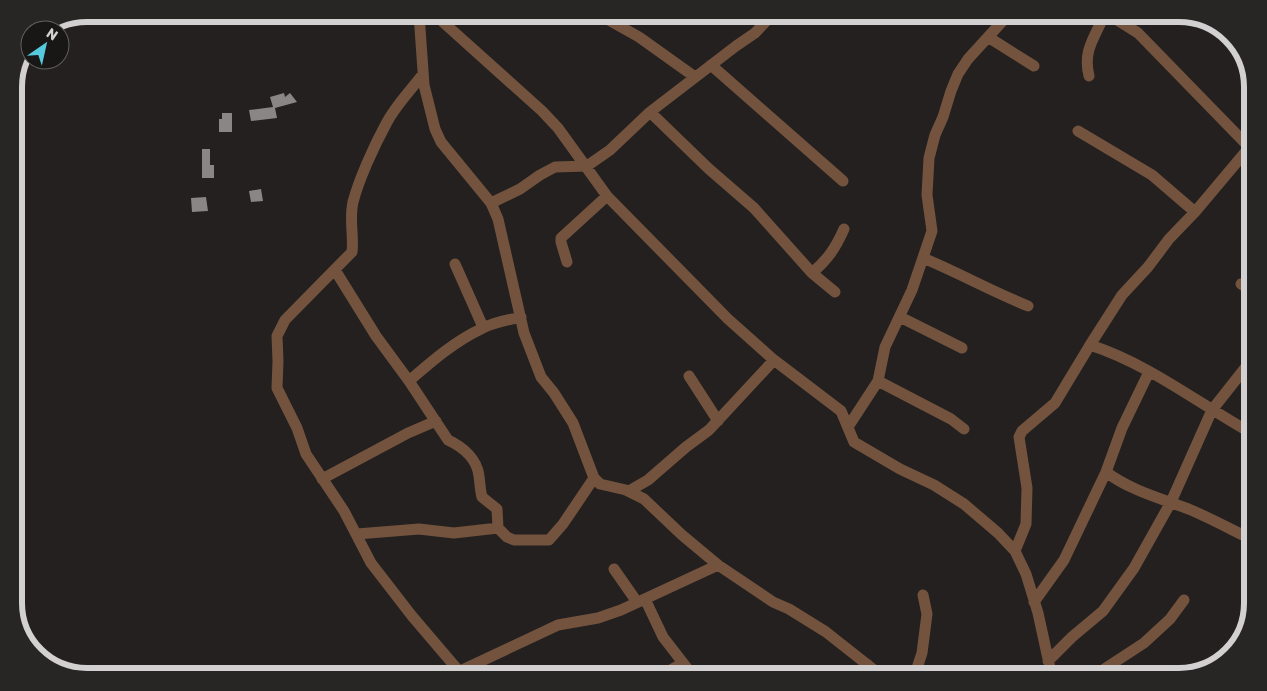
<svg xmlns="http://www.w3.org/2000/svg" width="1267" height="691" font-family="Rubik,sans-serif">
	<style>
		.building { fill: #8a8685 }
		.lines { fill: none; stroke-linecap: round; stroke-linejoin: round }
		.street { stroke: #73533d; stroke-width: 11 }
		.rim { fill: none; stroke: #d2d0d0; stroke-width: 6 }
	</style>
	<rect width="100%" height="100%" fill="#23201f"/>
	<path class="building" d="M284,93l1,4 5,-4 7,9 -22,6 2,10 -26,3 -2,-11 24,-3 -3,-10z
		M222,113h10v19h-13v-13h3z
		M202,149h8v16h4v13h-12z
		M261,189l2,12 -12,1 -2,-11z
		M206,197l2,14 -16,1 -1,-14z"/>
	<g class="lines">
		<path class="street" d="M419,14l5,71 11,44 6,13 50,61 7,16 26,114 17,44 13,16 19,30 21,55 6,6 26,6 18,9 38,36 36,30 55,37 16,7 37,23 57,45
			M434,14l108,97 16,17 49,68 121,123 46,41 67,51 13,31 46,27 34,16 30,19 34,29 17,18 11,23 12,39 14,64
			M598,14l41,23 56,40
			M988,37l46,29
			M711,65l132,116
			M423,74c-12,16 -28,32 -37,50 -12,22 -27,55 -33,78 -4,17 1,34 -1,50l-67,68 -8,16 1,25 -1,27 20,40 9,26 38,57 27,52 41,53 52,61
			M1089,76c-6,-24 4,-36 14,-58l4,-2h4l27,17 111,114
			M650,112l59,57 45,39 58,65 23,19
			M1078,131l74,44 43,37
			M1253,143l-58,69 -26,27 -21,28 -26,28 -32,50c59,19 109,59 163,89
			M491,203l29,-14 20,-14 15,-8 32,-1 23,-16 40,-38 86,-66 19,-13 18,-19
			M923,258c36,15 70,34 105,48
			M567,262l-6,-20v-4l46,-42
			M455,264l28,63
			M335,270l41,66 33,45
			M812,273c16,-14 23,-24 32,-44
			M1241,284l12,8
			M900,317l62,31
			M689,376l29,45
			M878,381l73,38 13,10
			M848,427l30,-46 7,-34 27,-57 20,-59 -5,-36 2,-37 6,-23 8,-18 8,-26 7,-17 10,-15 41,-45
			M1106,472c25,19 57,27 85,38 21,9 41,20 62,30
			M322,479l86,-46 28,-12
			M629,491l19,-11 38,-33 23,-17 65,-70
			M498,528l-1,-19 -15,-12c-2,-7 -2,-14 -3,-21 -2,-17 -16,-29 -31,-36l-39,-59c23,-20 46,-40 74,-53 11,-6 25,-8 38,-11
			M357,534l62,-5 35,4 44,-5 9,9 7,3h35l14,-16 31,-46
			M1015,551l11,-27 1,-36 -8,-51 3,-6 33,-28 35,-58
			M614,569l23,33
			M645,599l18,38 31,40
			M1034,602l30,-42 42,-88 16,-44 27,-56
			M1048,661l24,-24 31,-26 31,-43 37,-66 41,-92 41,-52
			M1211,669l33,-32
			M458,672l100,-47 40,-7 23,-8 97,-45
			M658,677l25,-14
			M860,677l7,-13
			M914,677l8,-24 5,-39 -4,-19
			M1092,677l52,-34 26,-24 14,-19"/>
	</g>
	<path d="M0 0H1267V691H0ZM87 22H1179A65 65 0 0 1 1244 87V603A65 65 0 0 1 1179 668H87A65 65 0 0 1 22 603V87A65 65 0 0 1 87 22Z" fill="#282625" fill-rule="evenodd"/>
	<path class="rim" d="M87 22H1179A65 65 0 0 1 1244 87V603A65 65 0 0 1 1179 668H87A65 65 0 0 1 22 603V87A65 65 0 0 1 87 22Z"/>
	<g transform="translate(45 45) rotate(34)"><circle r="24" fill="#191716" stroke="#636160"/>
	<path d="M0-4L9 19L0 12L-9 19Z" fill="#55cadf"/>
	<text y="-8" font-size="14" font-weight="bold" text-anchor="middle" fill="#d2d0d0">N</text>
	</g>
</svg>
